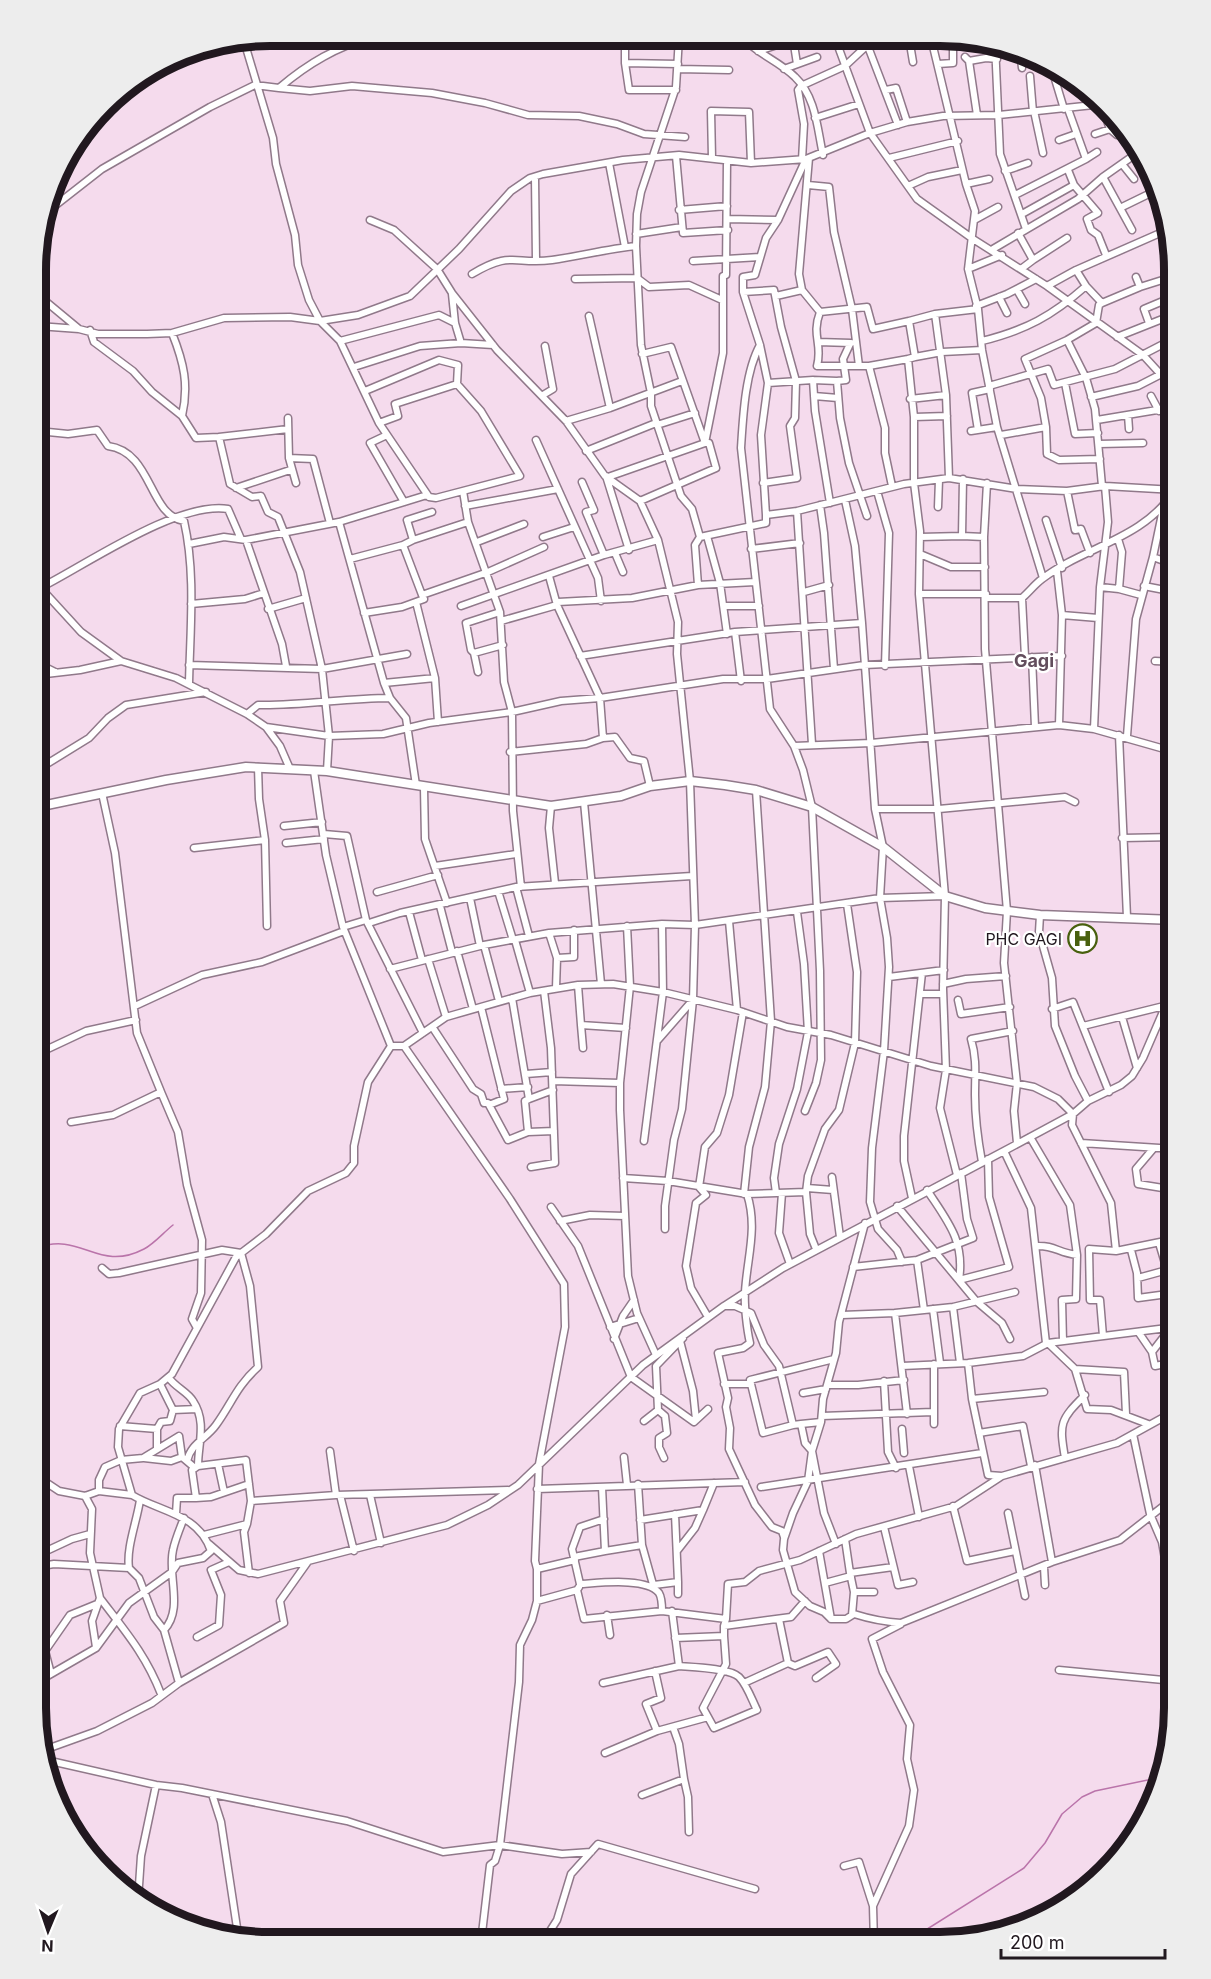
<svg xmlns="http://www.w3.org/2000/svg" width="1211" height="1979" font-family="Inter,sans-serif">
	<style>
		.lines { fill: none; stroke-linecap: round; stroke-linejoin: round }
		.stream { stroke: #ba74aa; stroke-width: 1.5 }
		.street-casing { stroke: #90798a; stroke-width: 9 }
		.secondary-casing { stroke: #90798a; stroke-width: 11 }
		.street { stroke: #fff; stroke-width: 6 }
		.secondary { stroke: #fff; stroke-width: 8 }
		.labels { text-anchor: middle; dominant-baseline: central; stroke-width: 4.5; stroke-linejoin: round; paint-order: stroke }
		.poi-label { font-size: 16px; fill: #21181f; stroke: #fff; text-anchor: end }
		.neighbourhood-label { font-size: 18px; font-weight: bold; fill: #634e5d; stroke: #fff }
		.rim { fill: none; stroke: #21181f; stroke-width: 8 }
	</style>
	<rect width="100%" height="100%" fill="#f5dbed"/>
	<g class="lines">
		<path class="stream" d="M37,1248c44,-17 61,25 107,1 10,-5 20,-17 29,-24
			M905,1943l119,-75 21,-25 17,-29 20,-17 13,-6 67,-14"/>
		<defs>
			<path id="street" d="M625,37v26l53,1
				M679,37l-3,50 -35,105 -4,22 -1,32 5,99 10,48v13l30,90 11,13 8,28
				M742,37c15,17 37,24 53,40 21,20 22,50 28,78
				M762,37l3,12
				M793,38l4,26
				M835,38l35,95 47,66 56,40 74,47 96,69 32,35
				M909,38l4,24
				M931,38l35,146 9,27 -7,58 10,40 -43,5 -26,7 6,36 -7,2 6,58v66l6,48 -1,63 26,302 -2,93 3,81 -6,38 17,67
				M244,41l29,97 3,26 19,71 3,30 11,35 11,21 20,20 39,82 50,74 7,1 84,-22 -39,-65 -24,-27 -62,20 3,12 -19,7
				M867,44l31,81
				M995,44l5,110 26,75
				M758,51l41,-13
				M1020,51l2,17
				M965,57l4,4 8,54
				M969,61l17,-3 11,1
				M625,63l4,27h47
				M938,64l15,-1v-25
				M1051,66l13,43
				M678,69l51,1
				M784,69l33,-12
				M1030,76l3,36
				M279,88l31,3 42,-5 80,7 53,10 43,12 51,1 38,8 27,10 41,3
				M886,90l10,-2 11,34
				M1092,93l3,11
				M1101,104l9,25 7,6
				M1034,111l9,42
				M815,118l44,-14
				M1095,134l15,-5
				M1059,140l17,-6
				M676,156l7,77 45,-3
				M712,158l-1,-47 38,1 2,51
				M809,158l-10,116 3,16 18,22c-9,24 3,32 -3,54h52l16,62v25l7,33
				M889,158l69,-17
				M806,159l-28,61 -12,18 -11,37 -12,2v15l17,53 8,38 45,-3 2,31 15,92
				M1086,159l11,-7
				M802,160l2,-36 -6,-34 3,-4 44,-20 30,-28
				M609,163l16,84
				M1122,164l12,15
				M1005,171l23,-8
				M1155,176l-2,3 3,12
				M535,177l1,83
				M1103,177l29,53
				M966,184l23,-5
				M808,185l21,2 5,45 18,77 7,57
				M1074,185l24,28 -11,6 4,11 7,5 8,20
				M908,186l20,-9 34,-7
				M1015,195l71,-36 -18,-50
				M1120,208l39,-19
				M679,210l48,-4
				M47,212l55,-43 108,-62 45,-22 24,3c31,-26 56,-40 95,-52
				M1022,214l52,-29 -6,-15
				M728,219l50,1
				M976,219l22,-12
				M370,220l24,10 43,39 15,24 45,57 69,71 39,55 35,25 18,39 20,82 -1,32 13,127 5,144 -2,75 -11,109 -8,31 -9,66v23
				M1018,233l15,27 -12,9
				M636,234l46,-7
				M993,249l85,-50 25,-22 37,-26
				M1171,251l-6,3 10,16
				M1033,260l34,-22
				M693,261l67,-4
				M968,269l34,-14
				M472,274c40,-24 42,-9 80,-14 28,-4 55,-11 84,-14
				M575,279l62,-1 12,9 40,-2 33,15
				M1047,286l29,-16 91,-40
				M1140,287l35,-11
				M1017,290l8,14
				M743,292l31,-2 7,37 15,54 -1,37 -5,8 7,52 -34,5
				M452,294l3,29 6,20 32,2
				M38,295l41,34
				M776,296l26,-6
				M999,297l8,16
				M1102,303l38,-16 -4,-10
				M976,306l31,-12 29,-15
				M978,309l4,41 15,77 46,151
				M820,312l47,-5 6,22 36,-8
				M935,314l11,81 3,83
				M589,316l21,92
				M1149,323l-5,-14 31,-13
				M38,326l41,3 19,5h49l25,-1 52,-15 66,-1 30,4 38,-6 52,-19 49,-47 52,-58 19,-13 13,-4 80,-14 56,-5 72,8 55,-4 64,-26 37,-11 36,-6 56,-1 104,-11
				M90,330l4,12 39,29 19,21 30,24
				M172,333c12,30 17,52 10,83l14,22 23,-1 11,47 22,13 9,-1 7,16 10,5 22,55 22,97 7,67 -2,35
				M1117,337l58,-23
				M1067,340l19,38 9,31 7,77
				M340,341l99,-26 16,8
				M982,341c44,-11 70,-25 104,-55
				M818,342l33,1
				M850,344l-7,15 3,21 -9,1 3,37 9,45 18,53
				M760,345c-15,27 -17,72 -19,103l29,261 24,37 9,24 9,37 8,164 1,89 -5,23 -11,28
				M915,357l27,-5 40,-2
				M869,366l39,-7
				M354,367l66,-21 41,-3
				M813,380l24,1
				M1065,383l10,51 23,-1
				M989,386l59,-17 6,16 61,-16 60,-31
				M365,391l74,-31 19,5 -1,19
				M543,395l10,-6 -8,-43
				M814,396l24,2
				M1151,396l8,15
				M1091,397l47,-11 37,-19
				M910,399l36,-4
				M1128,415l1,14
				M914,417l33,-1
				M288,418l1,40
				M1097,420l78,-13
				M566,421l44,-13 72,-27
				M657,425l38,-12
				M1046,427l1,27 12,6 41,-1
				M978,430l-6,-37 18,-4
				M38,431l30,3 29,-4 11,16c45,6 40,69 76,75 12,53 6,109 5,163
				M971,431l26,-4
				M387,435l-17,8 34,59
				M1001,435l45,-8 -5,-29 -16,-39 42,-19 29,-17 3,-18 3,-2 -16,-17 -10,-16
				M219,437l69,-8
				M536,440l62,138 3,23
				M1099,444l44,-1
				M586,451l70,-28
				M606,476l23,74
				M608,477l97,-34 18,-90v-77l3,-1 1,-114
				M963,479l-1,57 22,1
				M582,482l12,28 -8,2 18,43
				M296,483l-7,-25 24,1 17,64
				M987,483l-3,54 1,112 22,262 -3,52 13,120 -3,28 3,32
				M236,488l54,-18
				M463,491l5,31 32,90 4,70 8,30 1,99 8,76
				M877,491l12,42 -4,133
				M1067,491l8,39 6,-1 9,24
				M845,500l10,46 7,77 13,186 8,38 -3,51 7,40 2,29 -5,84 -12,97 -2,54 8,27 19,21 5,12
				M640,501l76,-33 -7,-25h-4l-34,-96 -29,7
				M820,505l4,28 10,136
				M465,506l93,-17
				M938,507l1,-27
				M797,511l15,233
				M432,512l-25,8 6,20 -10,5 19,50 66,-23 56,-25
				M766,515l-5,-80 7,-52
				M1046,520l16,48
				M339,522l88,-27
				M707,536l13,47 7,51
				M543,537l31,-10
				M920,537l42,-1
				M246,540l36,104 4,22
				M413,540l55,-18
				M477,542l47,-18
				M189,544l35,-7 22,3 93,-18 45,161 6,15 16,20 10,67
				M751,549l49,-6
				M615,553l8,19
				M920,554l31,13h34
				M1153,557l22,8
				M350,559l53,-14
				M1166,562l9,-10
				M1057,571l5,44 -3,110
				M38,585l43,47 40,29 55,17 71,36 19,13 14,19 10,23
				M698,585l-3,-40 5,-8 66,-14v-8l31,-4 107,-27 45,-6 68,11 50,2 38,-5 70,4
				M1144,586l31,6
				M1100,587l19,2 3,-37 -4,-13
				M40,588c46,-23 137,-87 188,-79l13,30
				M1119,589l22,6
				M804,592l25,-7
				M919,594h67
				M986,598h36
				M558,602l74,-4 66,-13 57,-3
				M191,604l54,-5 19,-6
				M461,606l143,-51 54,-15
				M724,606h35
				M268,609l38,-11
				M364,613l38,-6 22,-8 -2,-4
				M1062,615l36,3
				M501,621l56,-16
				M735,632l6,49
				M474,653l-3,-3 -5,-27 34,-11
				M580,656l155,-24 127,-9
				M1025,657l-3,-59c7,-6 13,-14 20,-19 43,-33 101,-39 133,-89
				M1032,657l3,70
				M1155,661l20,1
				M1173,662l1,89
				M37,663l18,9
				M189,665l133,4 85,-15
				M478,672l-4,-19 29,-8
				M37,675l43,-5 41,-9
				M435,678l3,44
				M384,683l51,-5 -19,-76
				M247,714l11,-9c44,1 87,-7 132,-7
				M266,727l63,9 54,-2 46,-11 83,-11 49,-11 39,-3 123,-19h44l97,-14 198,-9
				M1094,729l6,-142 8,-65 -3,-36
				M1119,735l8,182
				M1127,736l9,-117 17,-62 10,-48
				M603,738l12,-1 15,21 14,3 6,25
				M794,746l77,-3 188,-18 35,4 81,23
				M510,752l76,-8 17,-6 -3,-40 -43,-93 -8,-29
				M258,767l1,32 6,41 2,86
				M37,770l52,-32 19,-20 18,-13 80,-13
				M424,788l1,51 22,64
				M584,802l17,182
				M551,806l-2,22 6,55
				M875,809h64l126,-12 10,5
				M284,826l38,-4
				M324,834l23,2 19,84 57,113
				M1122,838l53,-1
				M286,843l38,-4
				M194,848l71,-8
				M435,866l81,-12
				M516,887l13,49
				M498,891l15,49
				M377,892l61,-17
				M470,898l10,48
				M440,906l12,46
				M409,912l13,48
				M1040,915l-1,17 13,46 3,48 20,50 13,25
				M729,921l8,89
				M369,923l31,-10 116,-26 176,-11
				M627,926l3,60 -10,97v27l8,166 9,37 19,42
				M343,927l23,-7
				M549,933l8,25 -1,30
				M515,940l15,53
				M484,945l15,56
				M457,951l16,58
				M557,958l17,-1v-27
				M428,959l18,58
				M390,969l94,-24 65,-12 113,-9 33,1 185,-27 65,-2
				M889,977l55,-7
				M943,984l23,-5 40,-3
				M578,985l3,40 45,3
				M920,994h23
				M958,1000l3,14 49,-7
				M135,1006l67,-31 60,-13 82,-31
				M481,1007l23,92 -15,6
				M1052,1009l21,-7 36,90
				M1122,1017l15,51
				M581,1025l2,23
				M1083,1026l81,-20
				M433,1028l40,61 8,5 3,9h4l20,37 20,-8 -3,-31 4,-2 -17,-101
				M657,1041l35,-40
				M391,1046h13l42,-29 84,-24 48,-8 35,-1 50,8 74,18 50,17 44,8 100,31 103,21 24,12 15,15 -1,11 39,78 5,48 59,-12
				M404,1046l106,153 54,85 1,43 -26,137 -4,97 2,8 38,-9
				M37,1054l49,-23 50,-11
				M526,1074l26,-2
				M553,1081l67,2
				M501,1089l27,-2
				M161,1092l17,40 9,53 15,55 -1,53 -9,26 5,9
				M529,1099l24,-9
				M71,1122l42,-7 48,-23 -24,-59 -22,-180 -13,-60
				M528,1132l26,-1
				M1030,1137l40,68 7,50
				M644,1141l19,-149 -1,-68
				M1081,1143l94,6
				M1153,1149l-17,20 2,15 37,6
				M1004,1151l27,57 15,135
				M982,1162c-4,-22 -7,-44 -7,-67 0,-20 2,-36 -4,-56l42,-8
				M531,1167l24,-4 -4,-115 -7,-57
				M832,1177l8,60
				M623,1178l45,3 79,13 59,-2
				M807,1188l26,2
				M927,1190c21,32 38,51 32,90l50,-13 -20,-70 -1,-38
				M776,1193l-2,-15 5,-34 18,-55 11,-57 -4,-68 -7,-52
				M782,1193l-3,40 11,31
				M744,1194l5,-47 16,-60 6,-66 -15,-231
				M747,1194c11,34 0,64 -2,98 -1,13 2,38 5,51l-7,5 -25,5 10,45 -2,9 4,21 -1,21 26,56 17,22 10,4 2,6
				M912,1198l-8,-37v-25l18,-163
				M897,1206l79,95 26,22 8,16
				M551,1207l27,39 53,131 63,45 14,-13
				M560,1221l30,-6 35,1
				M1036,1246c19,-1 22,7 41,9l-1,44 -14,1 1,41
				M816,1249l-6,-15 -4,-42 2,-16 17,-47 14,-19 16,-67 2,-71 -10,-68
				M1131,1250l6,23 1,25 37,-5
				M917,1260l7,50
				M853,1267l64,-7 56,-22 -6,-19 -6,-46
				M102,1268l7,6 10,-1 103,-23 19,3 9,33 8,81c-22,20 -26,36 -42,58 -10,14 -25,18 -29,36
				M1138,1278l29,-8 -8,-27
				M724,1306h11l16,7 13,32 15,21 14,59 8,-1 4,19 7,8 -4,30 -15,32 -9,26 -1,11 12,42 15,14 14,6 7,7h15l8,-5c16,5 30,8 47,9l151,-61 68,-22 55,-43
				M953,1307l7,56
				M933,1309l7,54
				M895,1313l12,101
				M842,1315l53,-2 58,-6 62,-15
				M708,1317l-17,-29 -5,-22 10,-63 10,-8 -7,-8 6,-40 12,-14 12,-38 14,-83
				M610,1327l29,-9
				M1169,1330l-17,22 3,14 20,-4
				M1139,1333l13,19
				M1103,1336l-3,-36h-10l-1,-51 27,2
				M614,1339l9,-23 11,-16
				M680,1341l13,50 3,29
				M1048,1343l127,-16
				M968,1363l4,36 16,76 14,1
				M902,1366l66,-3 55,-7 25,-13 27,26 12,40 24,1 37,14
				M1075,1369l49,3 2,42
				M169,1378c6,9 19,14 24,23 14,21 5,43 5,65
				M884,1381l4,71 8,16
				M160,1384l13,26 24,-1
				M724,1384h27
				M827,1385h31l46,-5
				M803,1393l23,-4
				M972,1399l72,-7
				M822,1416l111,-4
				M644,1421l14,-11
				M801,1424l20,-2
				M934,1424v-60
				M793,1425l-30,8 -13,-53 84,-21
				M120,1426l37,3v19
				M157,1429l4,-7 9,-1 3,-11
				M902,1429l2,24
				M979,1433l44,-7 8,40
				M1133,1434l17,80 12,28 5,28
				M330,1451l6,44
				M624,1457l3,28
				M144,1458l27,3 11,-4
				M664,1458l-5,-11v-9l8,-5 -2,-17 -7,-6 -2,-44 27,-28
				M1065,1458c-6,-35 -5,-38 20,-63
				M218,1464l6,28
				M1035,1465l17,97
				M909,1466l10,51
				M47,1483l12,8 26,5 14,-5 33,4
				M761,1487l221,-34
				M537,1489l208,-7
				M99,1491v-11l6,-13 16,-7 22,-2 36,-22 3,21 13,11
				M340,1495l14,56
				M370,1495l11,48
				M85,1496l7,13 -2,44 10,45 -8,23 4,26
				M196,1498l15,-1 38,-13
				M140,1500c-3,21 -14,48 -11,68l10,10 15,39 10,13 15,53
				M251,1501l85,-6 172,-5
				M953,1506l14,55 48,-10
				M703,1510l11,-27
				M1008,1513l17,83
				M176,1514l1,-16h19l-4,-28 6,-4 48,-6 5,41 -4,23 -43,11
				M604,1519l-24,8 -8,22 8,35c19,-1 67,-7 79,9 3,5 3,12 3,18l64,8 -2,7 67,-9 14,-16
				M640,1520l63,-10 -8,18 -18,23
				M247,1524l-3,8 5,41
				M884,1527l14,58 15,-3
				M1172,1529h3
				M845,1539l5,34 43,-6
				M209,1544l30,26 19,4 189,-49 41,-20 30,-20 125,-120 81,-59 59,-38 221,-117 69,-37 15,-13 33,-16 11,-9 11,-18 32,-74
				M836,1544l-12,-31 -12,-62 9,-29 2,-23 13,-46 3,-31 26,-99
				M642,1545l12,43
				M605,1551l37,-6 -4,-61
				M819,1551l12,68
				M574,1557l31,-6 -3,-64
				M36,1566l6,-13 30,-14 18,-5
				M36,1567l18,-3 75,4
				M1044,1567l1,18
				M850,1573l4,19h20
				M678,1582v12
				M825,1583l26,-7
				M654,1585l24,-3 -3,-68
				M577,1590l7,29 78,-8
				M100,1598c25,33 46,57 61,96
				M537,1601l40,-11 2,-3
				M607,1615l3,20
				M852,1615l2,-23
				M726,1619l2,-35 17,-2 14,-11 41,-11 56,-26 100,-28 46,-30 115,-33 58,-32
				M164,1630c20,-21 3,-55 9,-80 2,-10 7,-22 11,-32
				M197,1637l22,-12 2,-30 -10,-25 18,-8
				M675,1638l49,-2v-10
				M788,1663l7,3 33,-14 8,12 -20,14
				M679,1666c13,1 51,2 60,11 8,8 13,23 18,33l-43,18 -11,-20 23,-44 -2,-28
				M1059,1670l115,11
				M655,1671l6,27 -15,6 11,27 51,-14
				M51,1674l-6,-23 25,-36 27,-11
				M44,1678l52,-30 33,-45 43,-31 6,-9 25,-5 8,-7c-13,-38 -51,-39 -79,-56l-14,-48 1,-18 21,-36 20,-9 12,-10 64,-117 30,-23 42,-43 38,-18 8,-10v-17l14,-64 23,-36 -48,-119 -17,-72 -12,-84
				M603,1683l76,-17 -7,-55
				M744,1683l44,-20 -9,-44
				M44,1750l53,-19 55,-28 27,-20 105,-60 -4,-22 27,-38
				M605,1753l52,-22
				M46,1760l110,25 26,3 165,33 96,31 57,-7 62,9 29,-2
				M684,1779l4,18 1,35
				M212,1794l9,28 18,119
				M642,1795l42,-16 -5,-35 -6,-17
				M844,1866l15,-4 14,44 1,37
				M138,1900l3,-44 15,-71
				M873,1906l36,-80 5,-36 -7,-31 3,-34 -27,-53 -11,-33 29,-15
				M481,1942l9,-77 5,-4 5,-16 19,-163 1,-37 12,-25 5,-19v-32
				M543,1942l14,-22 14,-46 27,-30 157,45"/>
			<path id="secondary" d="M37,807l129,-27 80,-13 81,4 224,35 70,-10 29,-10 40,-5 35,4 31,5 56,17 71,40 62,49 40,12 55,7 135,5"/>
		</defs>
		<use href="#street" class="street-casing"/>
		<use href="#secondary" class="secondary-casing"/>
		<use href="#street" class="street"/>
		<use href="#secondary" class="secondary"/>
	</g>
	<defs>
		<symbol id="hospital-ring" viewBox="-11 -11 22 22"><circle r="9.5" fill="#fff" stroke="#48600e" stroke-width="1.5"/><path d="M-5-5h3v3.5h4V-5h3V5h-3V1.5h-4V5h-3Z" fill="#48600e"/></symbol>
	</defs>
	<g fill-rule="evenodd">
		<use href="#hospital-ring" x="1066" y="922" width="33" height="33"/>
	</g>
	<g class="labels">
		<g class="poi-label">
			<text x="1062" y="939">PHC GAGI</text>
		</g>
		<g class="neighbourhood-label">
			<text x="1034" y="660">Gagi</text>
		</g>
	</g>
	<path d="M0 0H1211V1979H0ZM270 46H940A224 224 0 0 1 1164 270V1708A224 224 0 0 1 940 1932H270A224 224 0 0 1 46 1708V270A224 224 0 0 1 270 46Z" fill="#ededed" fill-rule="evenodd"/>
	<path class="rim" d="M270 46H940A224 224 0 0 1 1164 270V1708A224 224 0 0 1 940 1932H270A224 224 0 0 1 46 1708V270A224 224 0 0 1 270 46Z"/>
	<g transform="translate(48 1931) rotate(182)" stroke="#ffffff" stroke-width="4.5" paint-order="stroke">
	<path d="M0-4.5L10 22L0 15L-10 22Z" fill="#21181f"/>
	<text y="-9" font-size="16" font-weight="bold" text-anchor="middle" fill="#21181f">N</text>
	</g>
	<path d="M1001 1949v9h164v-9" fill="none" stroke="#21181f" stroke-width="3"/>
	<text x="1010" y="1949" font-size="18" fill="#21181f" stroke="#ffffff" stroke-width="4.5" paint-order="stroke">200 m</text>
</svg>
